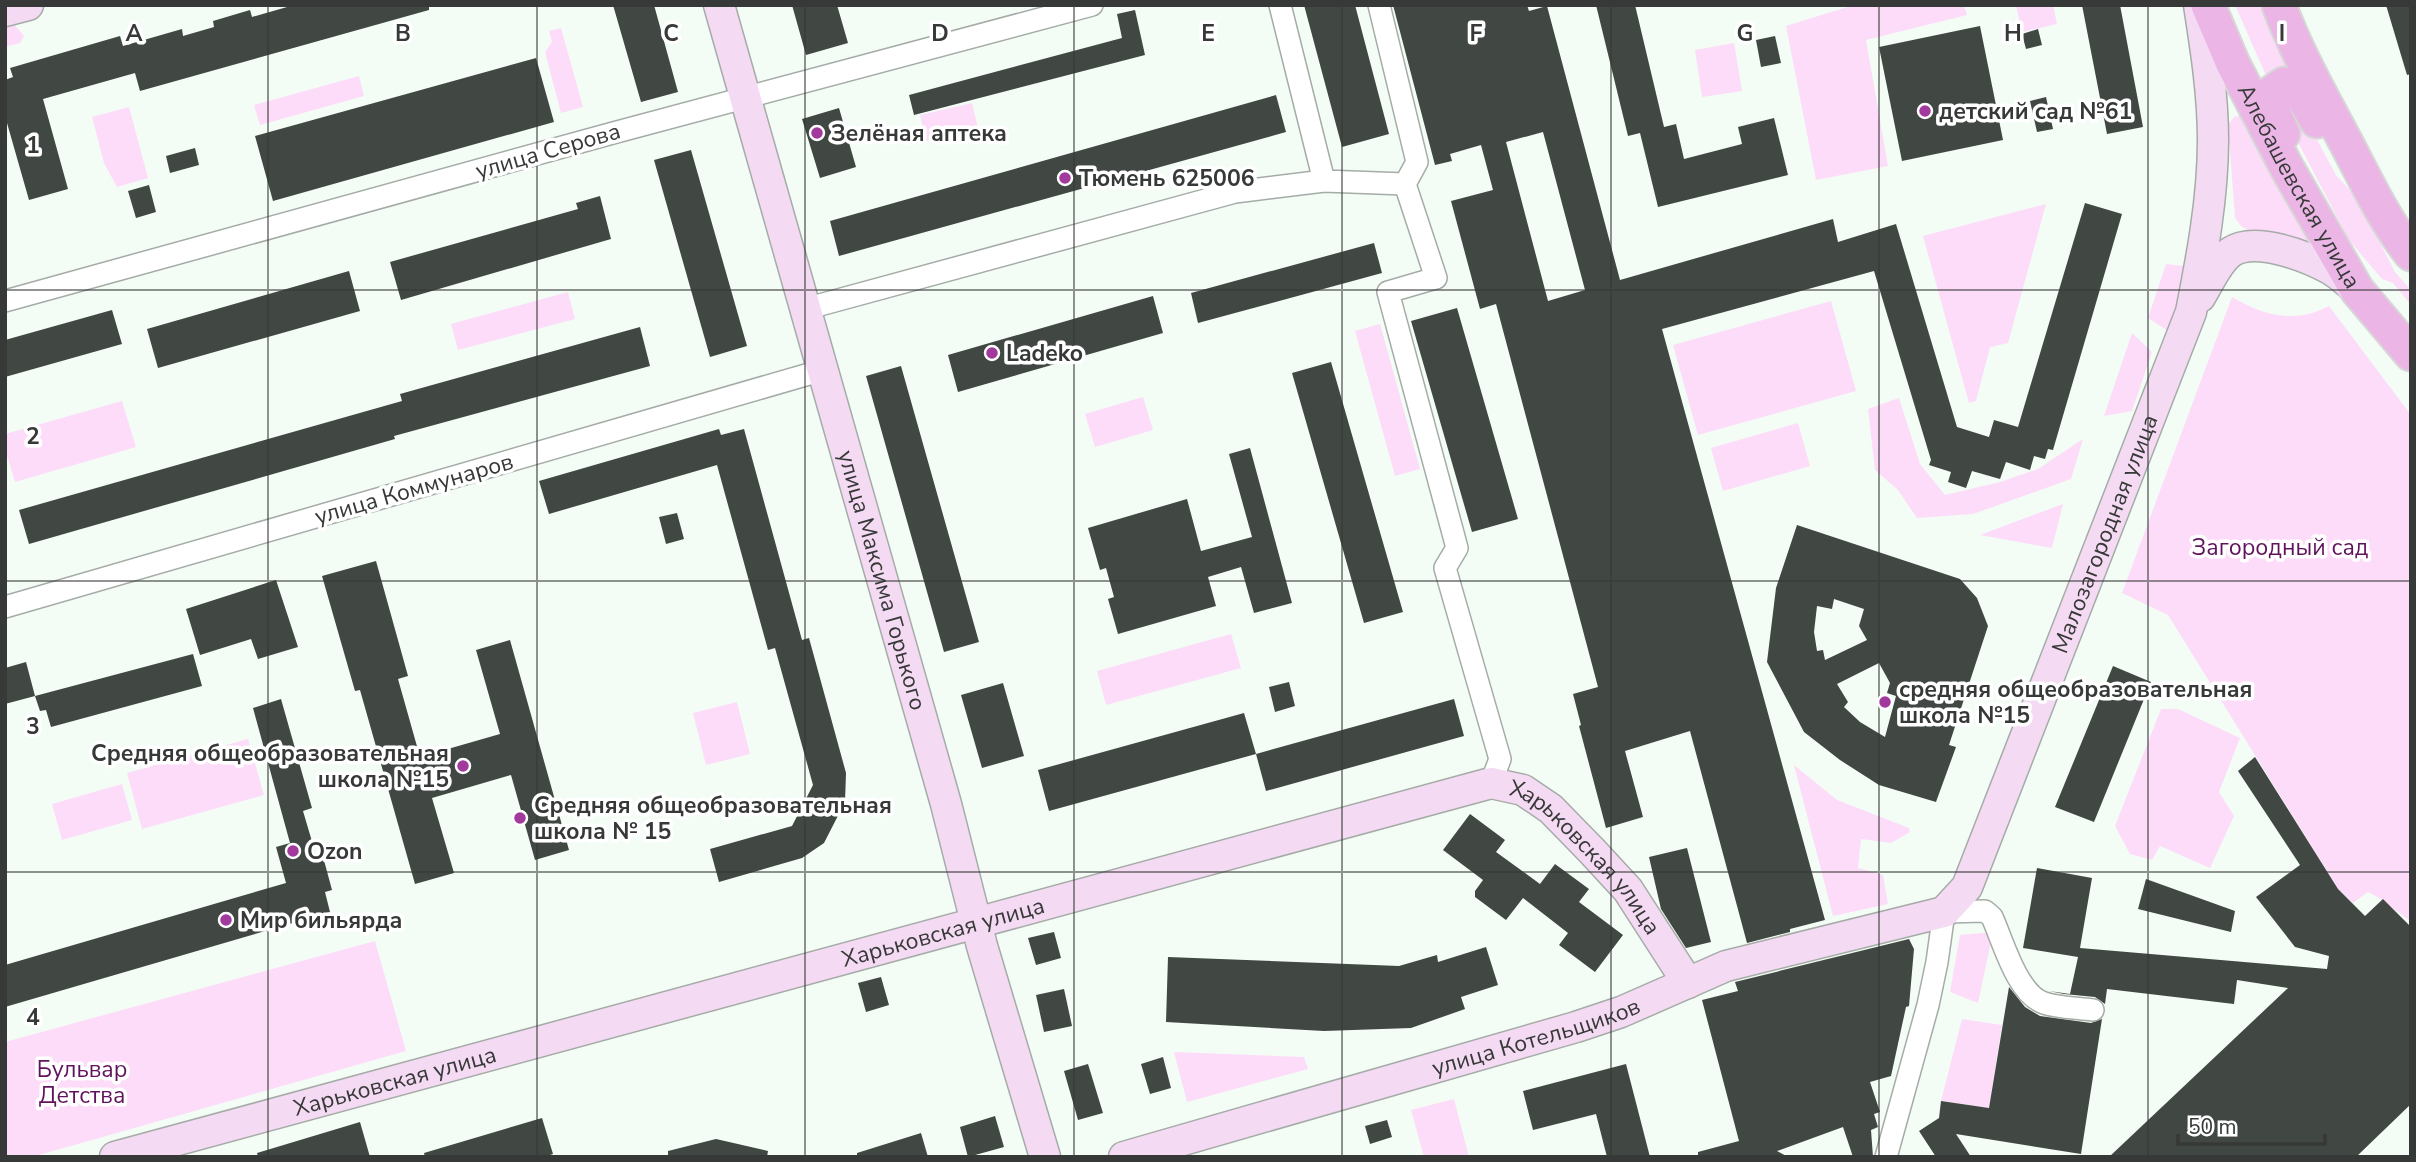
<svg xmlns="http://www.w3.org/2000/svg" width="2416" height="1162" font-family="'Nunito Sans',sans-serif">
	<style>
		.green { fill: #fddcf9 }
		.building { fill: #414743; fill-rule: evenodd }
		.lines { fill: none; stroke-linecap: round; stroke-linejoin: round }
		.street-casing { stroke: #a5aca7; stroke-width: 24 }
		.secondary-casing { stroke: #a5aca7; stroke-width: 33 }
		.primary-casing { stroke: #d7d7d7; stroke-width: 37 }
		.street { stroke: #fff; stroke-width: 21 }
		.secondary { stroke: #f5daf3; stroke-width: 30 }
		.primary { stroke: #ebb6e6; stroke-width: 33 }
		.grid { fill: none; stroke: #363937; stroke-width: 2; stroke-opacity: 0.55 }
		.poi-dot { fill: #a23a9d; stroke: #fff; stroke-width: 2.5 }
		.labels { text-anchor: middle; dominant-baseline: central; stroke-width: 7; stroke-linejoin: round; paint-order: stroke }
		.poi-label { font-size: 23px; font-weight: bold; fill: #363937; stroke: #fff; text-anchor: start }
		.street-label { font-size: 23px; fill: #363937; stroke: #fff }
		.park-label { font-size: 23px; fill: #60135c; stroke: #fff }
		.grid-label { font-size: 23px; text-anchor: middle; font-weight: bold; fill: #363937; stroke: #fff; stroke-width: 7; stroke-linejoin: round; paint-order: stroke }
	</style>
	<rect width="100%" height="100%" fill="#f4fcf6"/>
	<path class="green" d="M1854,5h110l3,10 -101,25 22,126 -72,14 -30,-154z
		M2016,5h37l4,19 -35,8z
		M2235,5h25l36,76 -28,-1z
		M14,24l10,12 -4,7 -15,4v-21z
		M561,28l22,79 -22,6 -16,-61 7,-10 -3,-11z
		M1734,43l8,48 -40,6 -7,-47z
		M359,76l5,20 -104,29 -6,-20z
		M2294,97l42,78 21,23 38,74 16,18v15l-18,-22 -11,-4 -33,-39 -71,-136z
		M972,103l6,25 -52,13 -6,-26z
		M129,107l19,71 -31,9 -13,-24 -12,-46z
		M2242,115l29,59 39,68 -32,-9 -29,-2 -8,-5 -6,-8 -7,-93 6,-8z
		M2046,204l-38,139 -18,4 -14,54 -7,2 -46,-167z
		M2166,264l26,3 -24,64 -20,-13z
		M568,292l7,27 -117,31 -7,-26z
		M2232,297c32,19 63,27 97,9l82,109v506c-15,-9 -27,-22 -43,-29l-15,11 -15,-14 -170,-274 -46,-22z
		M1831,301l25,90 -158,44 -25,-90z
		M1380,324l40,145 -25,7 -40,-145z
		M2132,333l20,19 -20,59 -28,5z
		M1143,397l10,33 -58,17 -10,-33z
		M1899,398l21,66 25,31 55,-13 38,-13 45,-30 -12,40 -98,35 -56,4 -19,-28 -23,-20 -7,-61z
		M122,401l14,46 -121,35 -10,-33v-15z
		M1798,423l12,43 -87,25 -12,-43z
		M2063,504l-11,44 -72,-13z
		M1231,634l10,34 -135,37 -9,-34z
		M737,702l13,52 -44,11 -13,-52z
		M2161,709h17l62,29 -21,54 15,24 -24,52 -50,-22 -8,14 -22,-6 -15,-28z
		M248,739l16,56 -122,34 -15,-56z
		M1794,765l43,35 72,28 1,4 -19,11 -30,-4 -3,29 25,7 5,29 -55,12z
		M122,784l10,36 -70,20 -10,-36z
		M1993,932l-15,71 -28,-11 10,-57z
		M375,941l31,110 -374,106h-27v-115z
		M1962,1019l40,6 -13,83 -48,-7z
		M1174,1052l130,5 4,12 -121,33z
		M1454,1099l15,58h-45l-13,-47z"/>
	<path class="building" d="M294,5h135v5l-289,81 -5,-18 -92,26 25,90 -39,11 -24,-84v-36l8,-3 -3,-9 110,-32 3,10 59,-17 1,7 31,-9 -1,-6 37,-11 2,7z
		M613,5h41l24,87 -37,10z
		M792,5h45l11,38 -42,12z
		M1304,5h51l34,129 -47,13z
		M1393,5h134l2,6 18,-5 73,274 213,-61 5,23 58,-18 61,203 32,10 5,-17 24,7 67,-224 37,11 -69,236 -5,-1 -3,10 -11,-3 -4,14 -24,-8 -6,17 -28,-8 -6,17 -18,-6 3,-10 -22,-7 2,-5 -57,-189 -212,58 163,591 -35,9v3l-43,11 -57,-212 -65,20 18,66 -37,11 -27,-102 2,-1 -8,-31 25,-7 -102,-383 -16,5 -29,-108 42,-11 -12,-45 -31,9 2,7 -17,4zM1543,132l42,158 -37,11 -42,-159z
		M1596,5h39l29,122 12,-3 8,35 58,-15 -4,-17 36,-9 14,57 -130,32 -18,-74 -12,3z
		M2082,5h38l23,122 -36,7z
		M2386,5h25v69l-4,1z
		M1135,10l10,45 -231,60 -5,-20 213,-57 -5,-24z
		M1980,26l23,114 -101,21 -23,-114z
		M2038,29l4,16 -16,4 -4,-15z
		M1775,36l6,27 -20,4 -5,-27z
		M536,58l18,64 -281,79 -18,-65z
		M1276,95l10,37 -447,124 -9,-35z
		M2046,97l7,32 -16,3 -7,-31z
		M839,108l17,59 -36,11 -18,-59z
		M195,148l4,17 -29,8 -4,-17z
		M691,150l56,196 -37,11 -56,-197z
		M149,185l7,27 -20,6 -8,-27z
		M600,196l11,43 -210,61 -11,-38 188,-53 -2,-6z
		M1374,243l8,30 -184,50 -7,-30z
		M349,271l11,40 -202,57 -11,-39z
		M1153,296l10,37 -205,59 -10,-37z
		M1457,308l61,211 -46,13 -61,-211z
		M112,310l10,34 -117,33v-37z
		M640,327l10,39 -256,70 1,3 -366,105 -10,-34 383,-109 -2,-7z
		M1331,362l72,250 -39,11 -72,-250z
		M901,366l78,276 -35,10 -78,-276z
		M719,429l2,6 23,-6 58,211 7,-2 37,135 -1,29 -21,41 -22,15 -83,24 -9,-33 82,-23 21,-41 -38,-137 -7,2 -51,-185 -168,49 -10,-33z
		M1250,448l42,155 -38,10 -13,-46 -33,10 8,29 -98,28 -10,-35 6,-2 -8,-29 -6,2 -12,-42 99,-29 14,52 51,-14 -23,-83z
		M677,513l7,26 -18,5 -7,-27z
		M1797,525l163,54 17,19 11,28 -39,119 7,2 -20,55 -57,-17 -39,-25 -36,-28 -37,-70 9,-74zM1834,599l30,10 -5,17 8,14 -42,20 -2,-10 -6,1 -3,-19 3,-26 15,3zM1879,663l11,20 -3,10 9,3 -11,41 -25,-15 -16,-15 4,-5 -11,-18z
		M376,561l32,115 -10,3 22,78 80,-23 -24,-84 34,-10 59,210 -34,10 -24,-85 -79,23 22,75 -39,11 -55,-194 -5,1 -33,-115z
		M276,580l22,67 -40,12 -7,-20 -51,16 -14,-46z
		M193,654l9,32 -151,41 -5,-17 -6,1 -5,-15z
		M26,662l9,34 -30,8v-36z
		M2113,666l38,16 -57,140 -39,-15z
		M1289,682l6,24 -20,6 -6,-25z
		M1003,683l21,73 -42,12 -21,-73z
		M281,699l31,109 -9,3 13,44 6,-2 10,37 -7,2 5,20 -325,95v-42l281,-82 -10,-36 14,-4 -37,-135z
		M1454,699l10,37 -198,55 -10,-37z
		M1244,713l12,41 -207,57 -11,-41z
		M2255,757l83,132 27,27 18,-17 28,28v177l-55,53h-247l179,-169 -51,-8 -3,24 -127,-15 -2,15 -10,-7 -31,-3 -15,-3 21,3 8,-37 -55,-9 14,-80 55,10 -12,70 247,21 2,-13 -34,-9 -39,-50 44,-32 -62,-94z
		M1470,814l35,26 -9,12 44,32 15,-20 34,25 -10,13 44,33 -28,37 -36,-27 9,-12 -45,-35 -17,22 -31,-23v-6l8,-11 -40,-30z
		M1687,848l24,94 -25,6 -25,-39 -12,-52z
		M2146,879l89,32 -4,21 -93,-23z
		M1054,932l7,26 -25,7 -8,-27z
		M1909,939l5,10 -5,57 -3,1 -15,69 -21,6 10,30 -6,2 4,13 -7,3 2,27h-20l-10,-30 -66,24 11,6h-90v-5l41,-11 -37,-141 36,-9 -3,-9z
		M1486,947l12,38 -37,12 4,12 -54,19 -87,3 -158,-9 2,-65 231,9 38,-11 1,7z
		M881,977l8,28 -23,7 -8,-29z
		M2009,987l16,20 15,9 51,7 11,-4 -21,135 -125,-20 15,23h-35l-17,-26 20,-13 2,-17 48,7z
		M1064,989l8,37 -28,6 -8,-37z
		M1163,1057l8,31 -21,6 -9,-30z
		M1088,1064l15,49 -25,7 -14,-49z
		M1626,1064l24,93h-43l-11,-43 -63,16 -10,-39z
		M995,1116l9,31 -36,10 -8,-30z
		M542,1118l11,36 -9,3h-119l-1,-4z
		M1387,1120l5,17 -22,7 -5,-18z
		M360,1122l10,35h-112l-1,-4z
		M921,1133l7,24h-71v-4z
		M716,1139l52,12 -1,6h-99v-6z"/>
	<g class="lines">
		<defs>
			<path id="street" d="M1280,5l44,176
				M1379,5l38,157 -12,22 31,94 -48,14 69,256 -12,20 55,191 -9,24
				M5,301l608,-168 479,-128
				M805,309l430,-117 89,-11 81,3
				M5,607l818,-237
				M1886,1157l42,-152 9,-43 7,-50 41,-1 7,6c11,24 25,77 52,86 15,5 34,5 49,7"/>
			<g id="secondary">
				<path id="s1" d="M719,5l227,799 36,142 63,211"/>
				<path d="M5,11l23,-6"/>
				<path d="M2200,297c9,-14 17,-35 31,-45 24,-16 75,4 99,17 9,5 17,13 26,20"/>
				<path id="s2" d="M115,1157l1376,-374 32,7 28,19 41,42 36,39 60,93"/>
				<path id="s3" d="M1124,1157l452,-130 45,-15 105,-46 218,-54 23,-25 224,-575c11,-56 22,-114 22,-172 0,-45 -7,-90 -14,-135"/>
			</g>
			<g id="primary">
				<path id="s4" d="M2208,5l25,59 54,104 70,122 54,64"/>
				<path d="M2279,5c17,46 41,89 64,132 21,39 40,82 68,117"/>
				<path d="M2283,134l-13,-30 1,-11 13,-9c17,3 24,23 33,37"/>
			</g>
		</defs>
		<use href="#street" class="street-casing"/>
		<use href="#secondary" class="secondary-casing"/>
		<use href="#primary" class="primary-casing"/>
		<use href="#street" class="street"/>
		<use href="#secondary" class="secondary"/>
		<use href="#primary" class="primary"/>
	</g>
	<path class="grid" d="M268,5v1152M537,5v1152M805,5v1152M1074,5v1152M1342,5v1152M1611,5v1152M1879,5v1152M2148,5v1152M5,290h2406M5,581h2406M5,872h2406"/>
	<g class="poi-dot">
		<circle cx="1925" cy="111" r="7"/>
		<circle cx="817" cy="133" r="7"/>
		<circle cx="1065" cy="178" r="7"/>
		<circle cx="992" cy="353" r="7"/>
		<circle cx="1885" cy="702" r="7"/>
		<circle cx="463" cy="766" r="7"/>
		<circle cx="520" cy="818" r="7"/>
		<circle cx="293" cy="851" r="7"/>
		<circle cx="226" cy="920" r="7"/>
	</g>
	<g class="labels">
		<g class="poi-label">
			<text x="1939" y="111">детский сад №61</text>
			<text x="831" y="133">Зелёная аптека</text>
			<text x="1079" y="178">Тюмень 625006</text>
			<text x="1006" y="353">Ladeko</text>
			<text x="1899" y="689">средняя общеобразовательная<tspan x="1899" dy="26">школа №15</tspan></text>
			<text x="449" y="753" text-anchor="end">Средняя общеобразовательная<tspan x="449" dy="26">школа №15</tspan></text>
			<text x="534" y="805">Средняя общеобразовательная<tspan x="534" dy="26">школа № 15</tspan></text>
			<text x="307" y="851">Ozon</text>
			<text x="240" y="920">Мир бильярда</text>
		</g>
		<g class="street-label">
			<text transform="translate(548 151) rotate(-16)">улица Серова</text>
			<text stroke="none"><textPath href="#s4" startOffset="203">Алебашевская улица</textPath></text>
			<text transform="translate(414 489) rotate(-16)">улица Коммунаров</text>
			<text stroke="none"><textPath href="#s3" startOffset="1270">Малозагородная улица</textPath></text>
			<text stroke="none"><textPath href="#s1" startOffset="598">улица Максима Горького</textPath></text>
			<text stroke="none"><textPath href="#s2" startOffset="1550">Харьковская улица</textPath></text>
			<text stroke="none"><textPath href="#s2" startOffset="858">Харьковская улица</textPath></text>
			<text stroke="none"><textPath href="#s3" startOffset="429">улица Котельщиков</textPath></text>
			<text stroke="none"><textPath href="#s2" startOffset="290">Харьковская улица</textPath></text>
		</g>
		<g class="park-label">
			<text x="2280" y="547">Загородный сад</text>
			<text x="82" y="1069">Бульвар<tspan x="82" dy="26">Детства</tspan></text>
		</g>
	</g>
	<g class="grid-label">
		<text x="134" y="41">A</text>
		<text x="403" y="41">B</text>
		<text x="671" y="41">C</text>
		<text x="940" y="41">D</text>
		<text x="1208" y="41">E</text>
		<text x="1476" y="41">F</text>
		<text x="1745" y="41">G</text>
		<text x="2013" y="41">H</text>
		<text x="2282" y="41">I</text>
		<text x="33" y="153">1</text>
		<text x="33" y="444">2</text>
		<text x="33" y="734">3</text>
		<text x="33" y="1025">4</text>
	</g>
	<rect width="2416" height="1162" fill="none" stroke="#363937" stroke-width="14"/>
	<path d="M2178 1134v10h147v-10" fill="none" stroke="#363937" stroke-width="3.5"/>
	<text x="2188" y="1134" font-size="21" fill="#363937" stroke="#ffffff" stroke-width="5" paint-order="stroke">50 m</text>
</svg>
